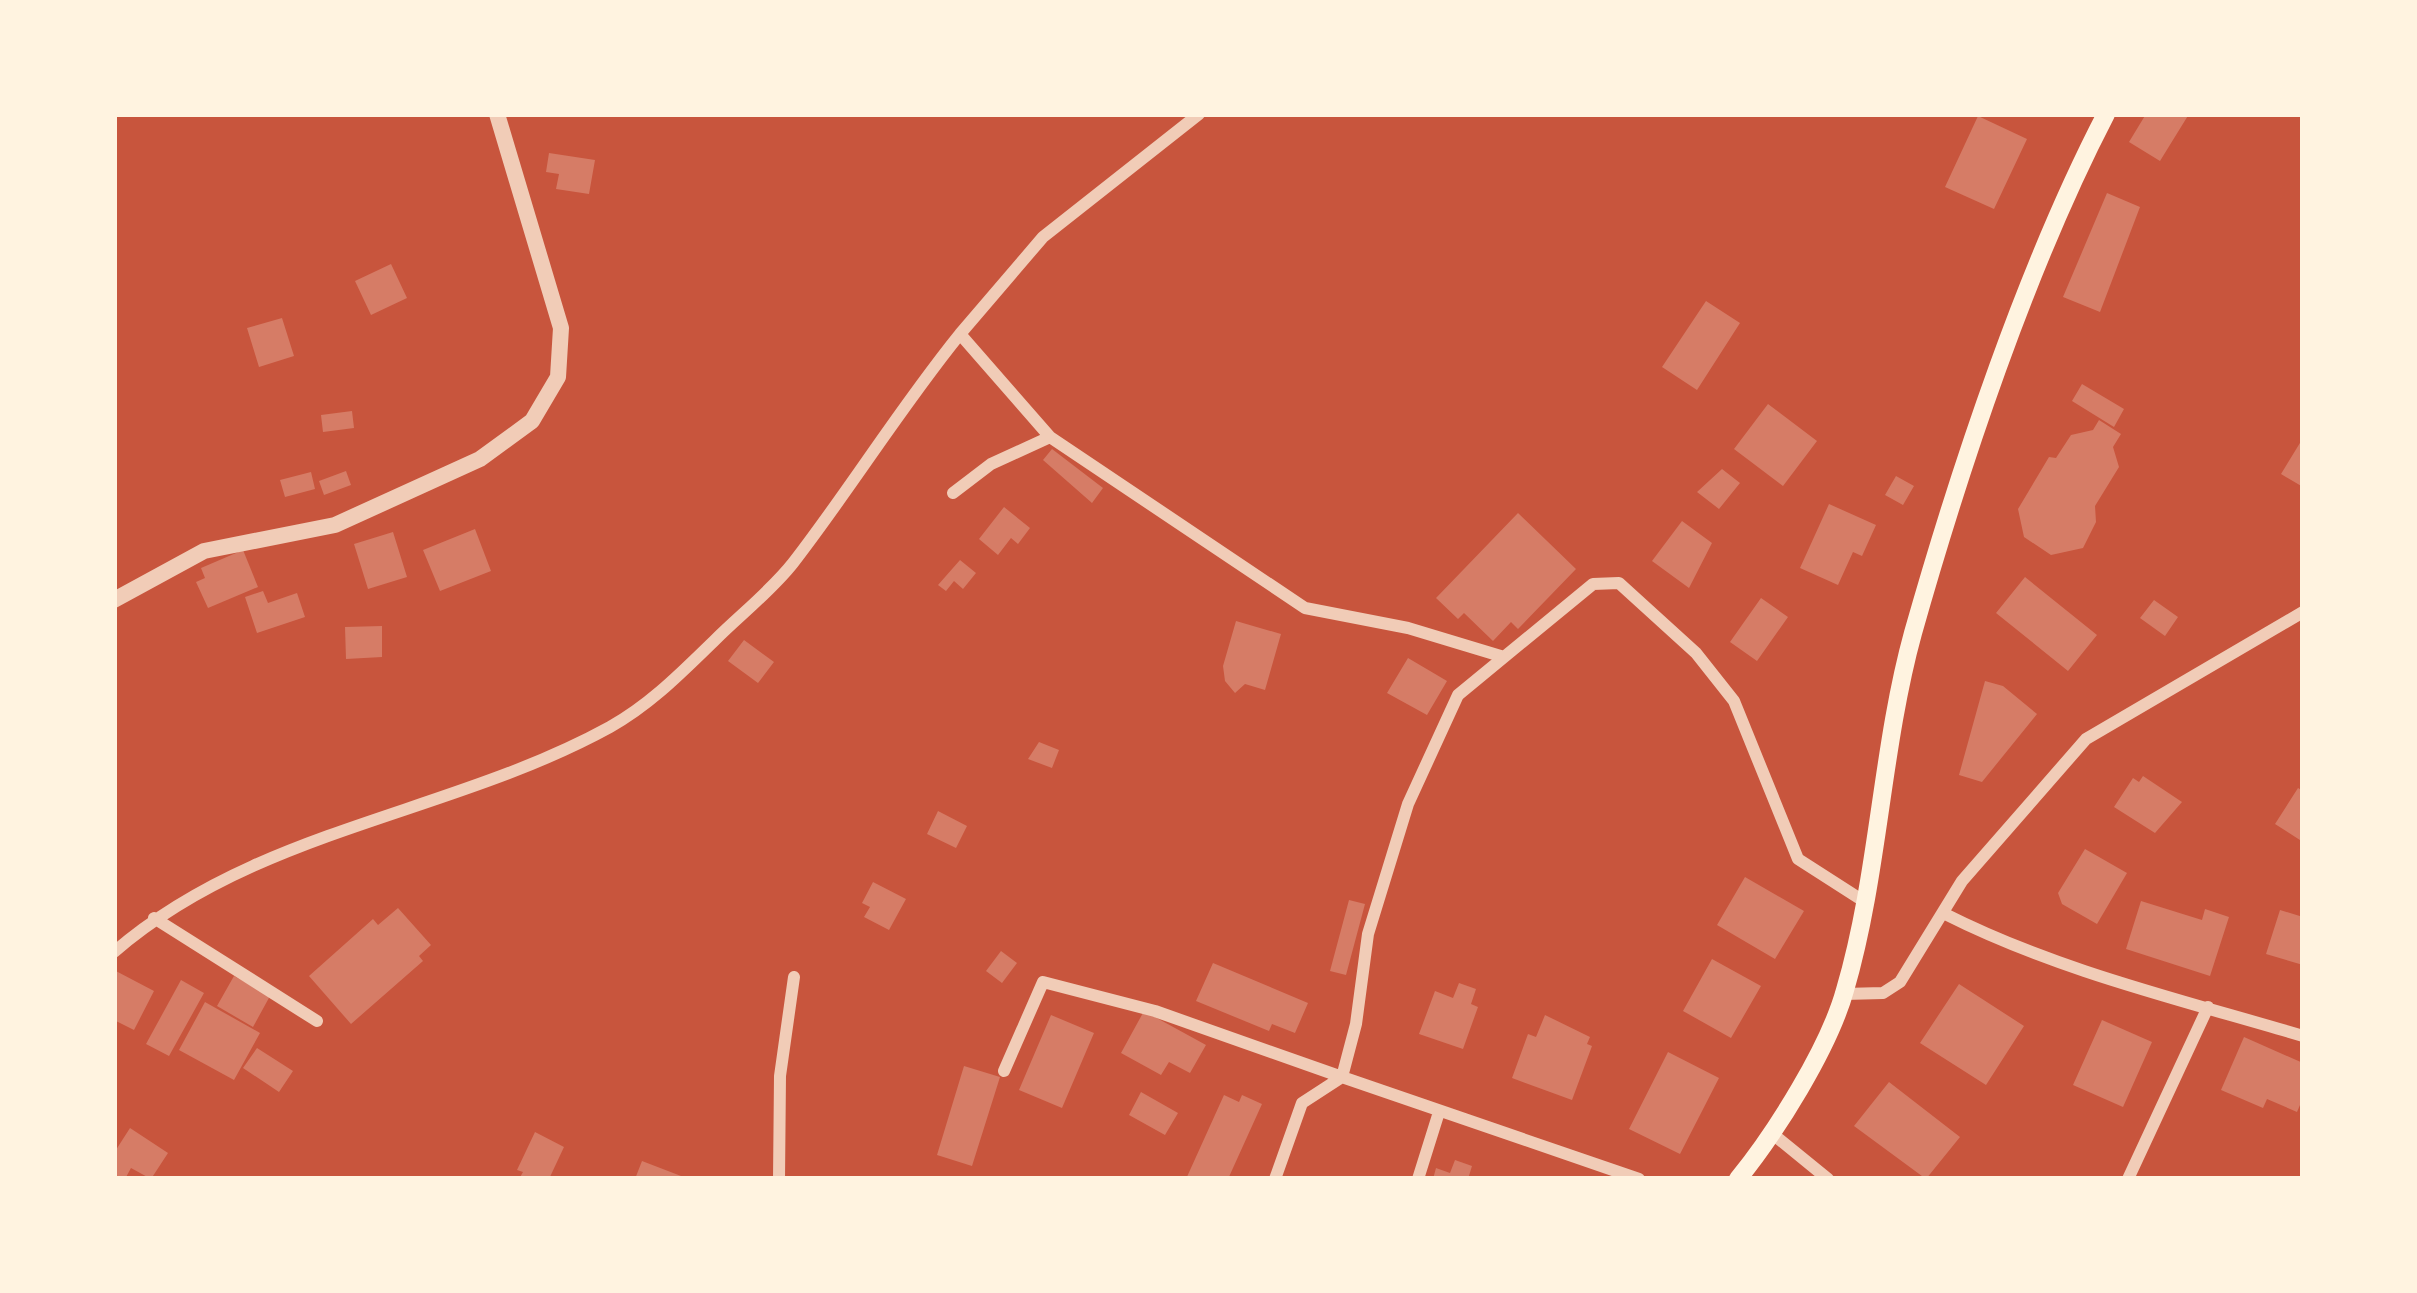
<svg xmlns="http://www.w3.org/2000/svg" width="2417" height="1293" font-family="'IBM Plex Serif',serif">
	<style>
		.building { fill: #d67c66 }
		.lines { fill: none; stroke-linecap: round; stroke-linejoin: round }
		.minor { stroke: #f1ccb7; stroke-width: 12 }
		.tertiary { stroke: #f1ccb7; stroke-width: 16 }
		.secondary { stroke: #fff3e0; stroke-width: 18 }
	</style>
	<rect width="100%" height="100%" fill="#c8553d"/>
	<path class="building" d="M2146,114h43l-29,47 -31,-19z
		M1978,116l49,23 -33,70 -49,-22z
		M549,153l46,7 -6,34 -33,-5 3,-15 -13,-2z
		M2107,193l33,14 -40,105 -37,-15z
		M391,264l16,34 -36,17 -16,-34z
		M1706,301l34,22 -43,67 -35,-23z
		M282,318l12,38 -35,11 -12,-39z
		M2082,384l42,25 -10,18 -42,-26z
		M1768,404l49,37 -34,45 -49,-37z
		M352,411l2,17 -31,4 -2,-17z
		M2099,420l22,14 -8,13 6,20 -24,39 1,16 -13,26 -32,7 -27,-18 -6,-28 31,-52 7,1 15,-23 22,-5z
		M2303,438v49l-22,-13z
		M1052,449l51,39 -11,15 -49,-43z
		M1722,469l18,14 -21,26 -22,-17z
		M346,471l5,14 -27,10 -5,-14z
		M311,472l4,17 -30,8 -5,-17z
		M1896,476l18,10 -11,19 -18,-10z
		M1829,504l47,21 -14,31 -9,-4 -15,33 -38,-17z
		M1004,507l26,21 -12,16 -7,-6 -13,17 -19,-16z
		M1518,513l58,56 -58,60 -7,-7 -18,19 -29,-28 -6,6 -22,-21z
		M1682,521l30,22 -23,45 -37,-27z
		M475,529l16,42 -51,20 -17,-41z
		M393,532l14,45 -39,12 -14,-45z
		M243,550l15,37 -50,21 -12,-26 9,-4 -4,-10z
		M960,560l16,13 -13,16 -9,-8 -8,10 -8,-6z
		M2025,577l72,58 -29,36 -72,-58z
		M263,591l5,12 29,-10 8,24 -48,16 -12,-36z
		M1761,598l27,19 -31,44 -27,-19z
		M2154,600l24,17 -13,19 -25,-18z
		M1236,621l45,13 -16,56 -20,-6 -10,9 -10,-12 -2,-15z
		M382,626v31l-36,2 -1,-32z
		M744,640l30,22 -16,21 -30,-22z
		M1408,658l39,23 -20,34 -40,-22z
		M1985,681l18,5 34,28 -55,68 -23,-7z
		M1039,742l20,8 -7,18 -24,-9z
		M2143,776l39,26 -27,31 -41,-26 19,-29 6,4z
		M2298,788l5,3v51l-28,-18z
		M938,811l29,15 -11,22 -29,-14z
		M2085,849l42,24 -30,51 -35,-20 -4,-11z
		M1745,877l59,34 -29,48 -58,-34z
		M873,882l33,17 -17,31 -25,-13 6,-10 -8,-4z
		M1349,900l16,4 -19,71 -16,-4z
		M2141,901l61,19 3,-11 24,8 -19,59 -84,-27z
		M398,908l33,37 -12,11 4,5 -72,63 -42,-48 64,-57 5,6z
		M2280,910l23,7v48l-37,-11z
		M1001,951l16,12 -15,20 -16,-12z
		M1712,959l49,27 -30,52 -48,-27z
		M1213,963l95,40 -13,30 -23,-9 -3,7 -73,-30z
		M114,970l40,21 -20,39 -20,-10z
		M234,976l36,20 -17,31 -36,-21z
		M181,980l23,13 -35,63 -23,-12z
		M1459,983l17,6 -5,15 7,3 -15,42 -44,-15 16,-43 18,7z
		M1959,984l65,42 -38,59 -66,-42z
		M205,1002l55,31 -26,47 -55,-30z
		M1144,1011l62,34 -16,28 -21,-11 -8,13 -40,-22z
		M1051,1015l43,18 -32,75 -43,-18z
		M1545,1015l45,22 -3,7 5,2 -20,54 -60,-22 16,-44 8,3z
		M2102,1020l50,22 -29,65 -50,-22z
		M2244,1037l59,26v35l-6,14 -30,-13 -4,9 -42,-18z
		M257,1048l36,23 -14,21 -36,-24z
		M1668,1052l51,26 -39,76 -51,-25z
		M964,1066l36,11 -28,89 -35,-11z
		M1889,1082l71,55 -34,42 -72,-53z
		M1141,1092l37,21 -13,22 -36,-20z
		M1224,1095l15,7 3,-7 20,9 -34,75h-42z
		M130,1128l38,25 -17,26 -20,-11 -6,11 -11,-4v-22z
		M535,1132l29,15 -15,32h-30l4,-7 -6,-2z
		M1455,1160l17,6 -4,13h-35l3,-11 14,5z
		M642,1161l39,15 -1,3h-45z"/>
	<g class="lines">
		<path class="minor" d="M960,334l83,-97 156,-123
			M953,493l38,-29 59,-27
			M1945,914c113,57 237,86 358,122
			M154,918l163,103
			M114,952c142,-123 336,-137 496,-225 41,-23 72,-55 105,-87 25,-25 56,-49 78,-77 58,-75 107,-155 167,-229l90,103 255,171 103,20 96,29
			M1844,994l39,-1 17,-11 62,-101 124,-142 217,-127
			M1004,1071l39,-89 112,29 187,66 14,-53 12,-90 40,-130 50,-109 135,-111 26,-1 77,70 38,48 64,158 67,43
			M1774,1135l54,44
			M779,1179l1,-103 14,-99
			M1275,1179l27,-76 40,-26 297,102
			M1418,1179l21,-67
			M2128,1179l80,-172"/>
		<path class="tertiary" d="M114,600l90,-49 131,-26 145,-66 52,-38 26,-44 3,-49 -64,-214"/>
		<path class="secondary" d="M1738,1179c38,-47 91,-131 107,-189 34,-116 36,-241 68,-357 47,-166 114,-367 193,-519"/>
	</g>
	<rect width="2417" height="1293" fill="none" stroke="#fff3e0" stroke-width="234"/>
</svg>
